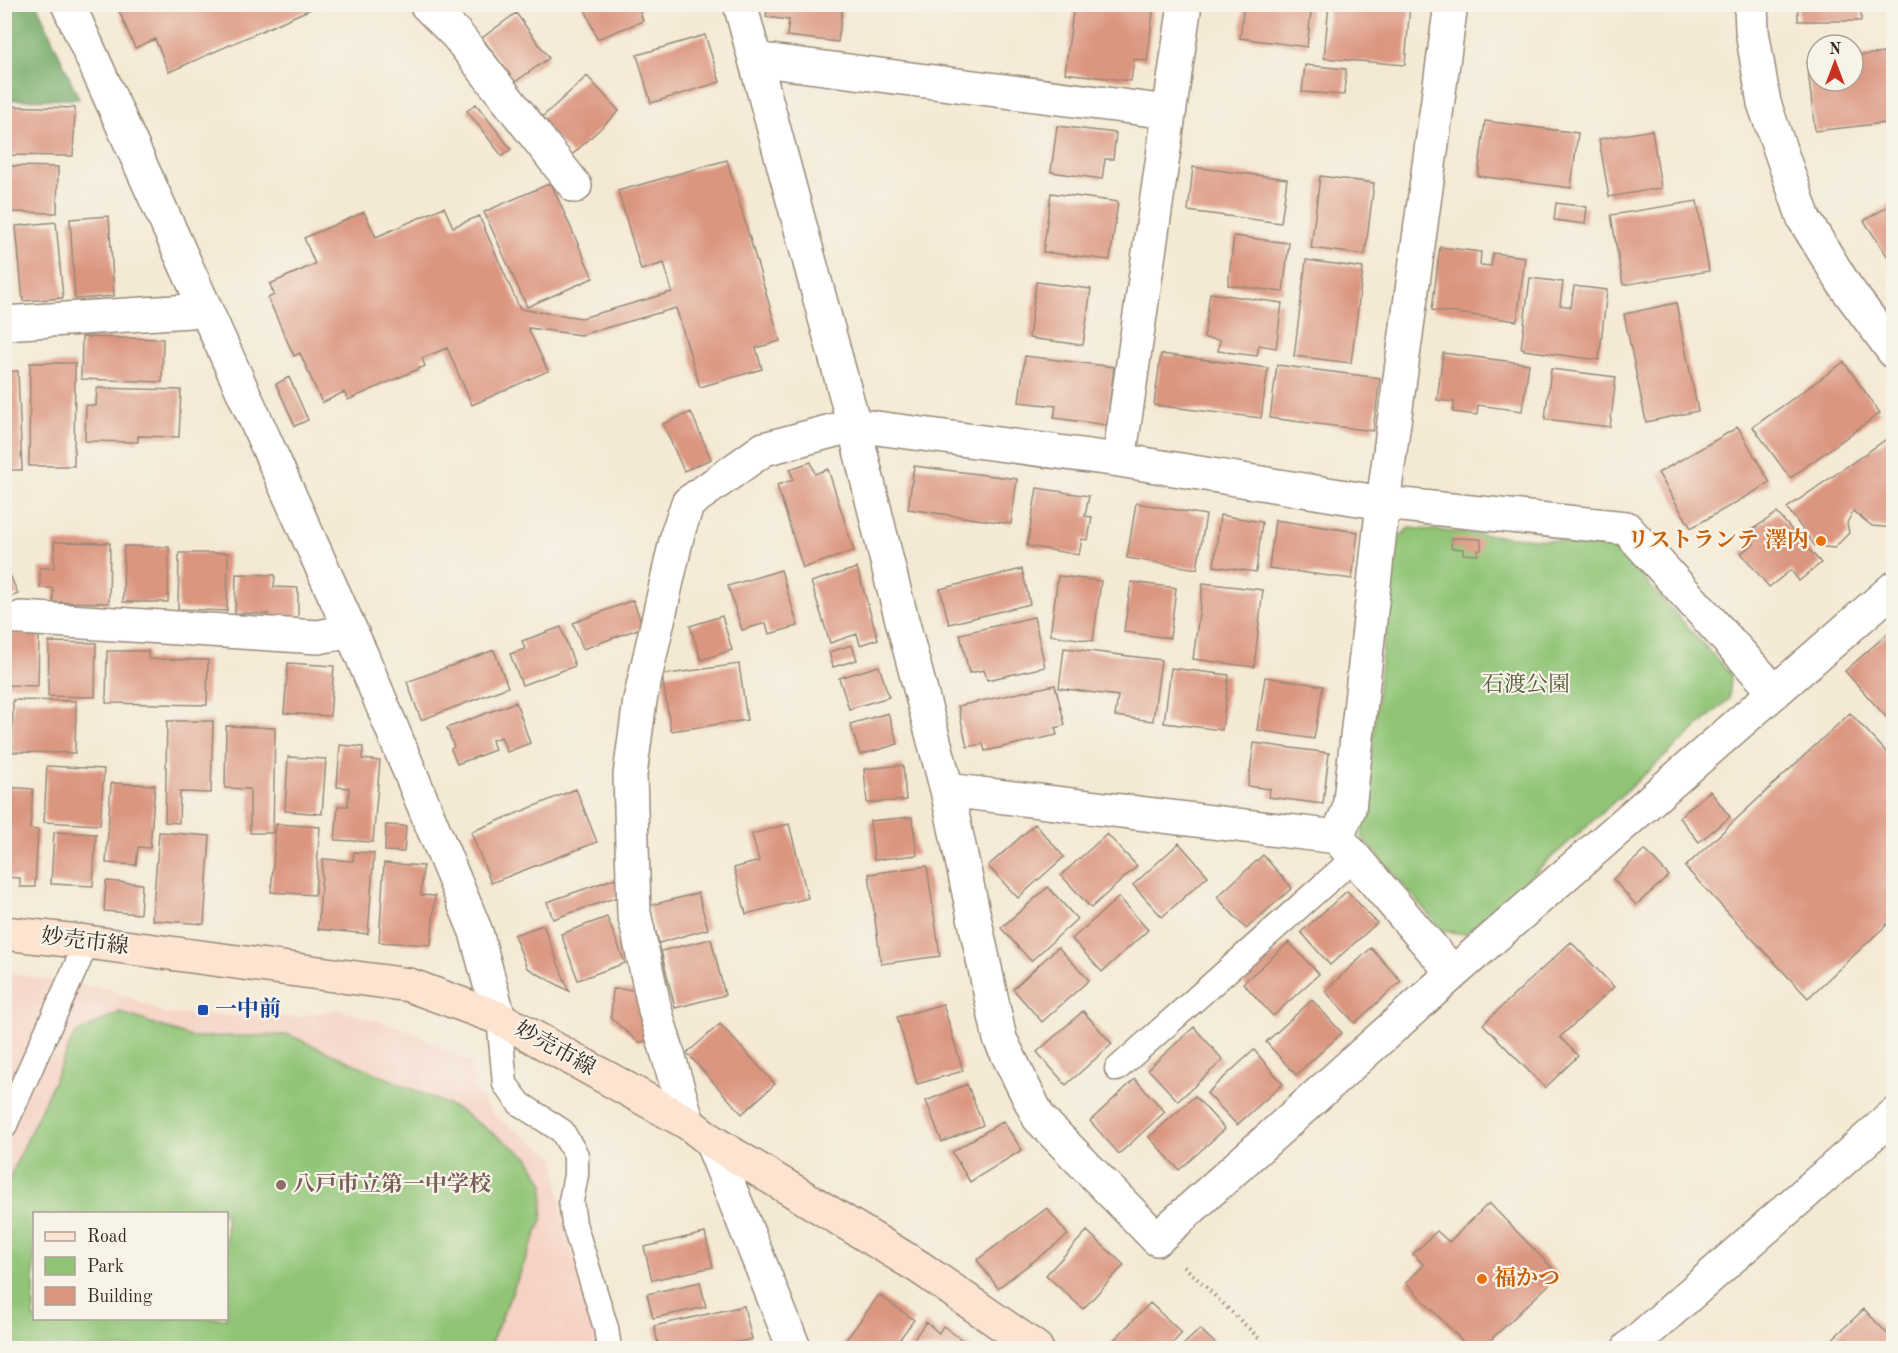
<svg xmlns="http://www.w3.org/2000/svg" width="1898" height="1353" font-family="'Old Standard TT','Noto Serif JP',serif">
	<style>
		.built { fill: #f6d2c5; fill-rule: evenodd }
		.green { fill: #90c476; stroke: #66774a; stroke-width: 1.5; fill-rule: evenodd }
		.forest { fill: #74aa67; stroke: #586a42; stroke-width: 1.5 }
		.building { fill: #db9680 }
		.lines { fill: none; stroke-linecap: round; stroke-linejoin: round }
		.service-casing { stroke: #988a79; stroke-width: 27 }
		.minor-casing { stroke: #988a79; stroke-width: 36 }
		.tertiary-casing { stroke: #988a79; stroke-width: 36 }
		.secondary-casing { stroke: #988a79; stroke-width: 36 }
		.path { stroke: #988a79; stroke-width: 4; stroke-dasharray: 1.5 4.5; stroke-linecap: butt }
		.service { stroke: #fff; stroke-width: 24 }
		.minor { stroke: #fff; stroke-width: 33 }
		.tertiary { stroke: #fff; stroke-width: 33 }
		.secondary { stroke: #fde4d1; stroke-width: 33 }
		.food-dot { fill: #e8710a; stroke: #f7f3e8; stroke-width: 2 }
		.transit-dot { fill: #1a4fb4; stroke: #f7f3e8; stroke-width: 2 }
		.education-dot { fill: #8d6e63; stroke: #f7f3e8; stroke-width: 2 }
		.labels { text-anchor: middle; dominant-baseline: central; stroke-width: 4.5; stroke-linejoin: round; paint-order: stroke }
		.food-label { font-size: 22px; font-weight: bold; fill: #c56008; stroke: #f7f3e8; text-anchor: end }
		.park-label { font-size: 22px; fill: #545838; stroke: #f7f3e8 }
		.street-label { font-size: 22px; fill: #3b2a1e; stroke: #f7f3e8 }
		.transit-label { font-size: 22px; font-weight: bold; fill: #164399; stroke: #f7f3e8; text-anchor: start }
		.education-label { font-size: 22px; font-weight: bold; fill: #785e54; stroke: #f7f3e8; text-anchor: start }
	</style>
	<rect width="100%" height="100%" fill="#f7f3e8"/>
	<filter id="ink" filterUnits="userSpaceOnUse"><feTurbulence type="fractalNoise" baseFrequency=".0167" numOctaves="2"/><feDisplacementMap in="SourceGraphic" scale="12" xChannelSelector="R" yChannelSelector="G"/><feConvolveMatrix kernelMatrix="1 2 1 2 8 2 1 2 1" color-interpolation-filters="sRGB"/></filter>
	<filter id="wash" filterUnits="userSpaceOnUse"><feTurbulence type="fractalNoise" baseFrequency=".008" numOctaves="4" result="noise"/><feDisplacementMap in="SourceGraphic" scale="24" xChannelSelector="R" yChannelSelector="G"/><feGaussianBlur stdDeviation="1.35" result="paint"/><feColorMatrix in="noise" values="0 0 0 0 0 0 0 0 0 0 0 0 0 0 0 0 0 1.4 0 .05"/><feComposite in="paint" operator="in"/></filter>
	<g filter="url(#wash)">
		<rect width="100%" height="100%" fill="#f4e9d4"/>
		<path class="built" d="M12,974l97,15 58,25 131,3 38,-8 75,22 59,32 5,28 21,26 59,40 8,64 33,101 2,26h-593l-1,-358zM34,1214h192v104h-192z"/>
		<path class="green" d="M1409,528l205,18 117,129 -2,24 -263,235 -23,-3 -81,-94 32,-294z
			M120,1012l71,25 98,-2 168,74 71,48 16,27 -2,36 -53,128h-484v-160l70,-154zM34,1214h192v104h-192z"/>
		<path class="forest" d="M4,5h33l42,94 -74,1z"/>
		<g id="blocks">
			<path class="building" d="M116,4h206l-153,68 -14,-33 -20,9z
				M583,4h67v1l-11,4 4,12 -46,18z
				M768,4h75l-5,38 -51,-6 2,-16 -23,-3z
				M1074,4h80l-7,57 -13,-2 -3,22 -66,-8z
				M1244,4h68l-5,43 -67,-9z
				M1329,4h81l-5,61 -81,-7z
				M1798,4h63v17h-63z
				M1879,4h15v6h-15z
				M516,13l33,45 -34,24 -33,-44z
				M705,35l15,47 -69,21 -14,-48z
				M1894,52v70l-79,9 -8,-69 10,-1v20h36v-25z
				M1305,65l41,4 -2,26 -42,-3z
				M587,76l32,35 -47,44 -33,-35z
				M476,104l35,45 -9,7 -35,-45z
				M4,106l71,2 -2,48 -69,-1z
				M1485,121l93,12 -7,55 -93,-12z
				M1057,126l59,7 -3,26h-8l-3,20 -51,-7z
				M1652,130l9,58 -52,9 -10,-58z
				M727,160l53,181 -24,7 6,21 -62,18 -24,-79 -95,27 -53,-7 20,43 -76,34 -25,-57 -25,10 3,8 -77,34 -4,-8 -22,11 -22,-50 -6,3 -26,-58 6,-3 -4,-11 45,-20 -11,-26 60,-26 12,25 68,-30 9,20 26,-11 41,93 62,9 90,-26 -8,-29 -23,7 -23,-79z
				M9,166l49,1 -1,46 -49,-1z
				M1193,167l94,12 -6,44 -93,-12z
				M1320,176l54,7 -9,72 -54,-7z
				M551,183l42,95 -66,29 -43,-95z
				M1051,193l67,9 -8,58 -67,-8z
				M1697,201l12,70 -86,14 -12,-70z
				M1894,202v64l-30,-45z
				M1556,203l31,4 -2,17 -31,-4z
				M109,216l5,80 -39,3 -5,-80z
				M56,222l7,76 -40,3 -7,-75z
				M1234,236l55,7 -6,49 -55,-7z
				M1440,247l41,5 -1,13 11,1 2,-13 32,4 -8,64 -85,-11z
				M1306,260l57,8 -12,95 -57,-7z
				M1530,278l33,4 -3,23 11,2 3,-21 33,4 -8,70 -75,-10v-2h-3z
				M1036,282l55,7 -8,56 -54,-7z
				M1210,293l72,10 -6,45 -17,-3 -2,11 -39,-5 2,-11 -16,-2z
				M1676,303l22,108 -52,11 -22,-108z
				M82,337l81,2 -1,43 -81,-3z
				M1443,353l86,11 -7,47 -44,-6 -1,10 -24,-3 1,-10 -17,-2z
				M1161,354l107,14 -7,50 -107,-13z
				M1025,356l89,11 -7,58 -53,-7 2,-12 -37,-4z
				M1844,362l36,51 -90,65 -37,-51z
				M30,363h45l-1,103h-45z
				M1277,365l103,13 -7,53 -103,-13z
				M1551,369l65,8 -6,50 -65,-8z
				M18,371l4,99h-18v-98z
				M289,377l19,43 -13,6 -19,-42z
				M97,388l84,2 -2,47 -41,-1v6l-53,-1 1,-36 10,1z
				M691,412l20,47 -27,12 -21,-47z
				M1738,427l32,56 -79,45 -33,-55z
				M1894,434v94l-22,-2 -19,-15 -6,12 2,10 -15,15 -19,-2 -28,-38z
				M811,462l4,12 13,-5 26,82 -51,17 -26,-83 16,-5 -3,-11z
				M914,466l103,13 -6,45 -103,-15z
				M1037,488l52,8 -4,20 7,1 -4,23 -6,-1 -3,16 -52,-9z
				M1136,503l70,12 -9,54 -70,-11z
				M1777,513l44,50 -22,18 -8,-11 -22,17 -28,-34 13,-9 -1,-15z
				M1220,515l42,7 -6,50 -42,-6z
				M1275,520l83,12 -6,47 -83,-11z
				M1452,538l29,1v11h-3v5l-15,-1v-5l-12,-1z
				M54,542l56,1 -1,60 -56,-1v-14h-13v-20h14z
				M124,546l45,1 -1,55h-45z
				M179,553h49l-1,58 -49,-2z
				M4,560l14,34 -14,5z
				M857,568l21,71 -18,6 -3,-11 -27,9 -19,-61z
				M1022,569l8,35 -81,20 -9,-35z
				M781,570l17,56 -29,8 -3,-11 -24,7 -14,-44z
				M236,574l39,1 -1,12 24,1v31h-30v-5l-33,-1z
				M1058,576l43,5 -8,60 -43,-6z
				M1131,582l45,6 -6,50 -46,-6z
				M1203,583l60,7 -9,77 -61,-8z
				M633,600l10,27 -60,22 -10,-26z
				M722,616l10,34 -31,10 -11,-34z
				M1034,617l11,50 -58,13 -3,-10 -15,3 -9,-39z
				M561,627l14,39 -53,19 -12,-31 15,-5 -3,-8z
				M1894,628v98l-49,-55z
				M4,632l35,1 -1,53 -34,-1z
				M49,642l47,1 -1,54 -47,-1z
				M852,645l5,15 -24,7 -4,-15z
				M1064,648l97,12 -8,61 -38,-5 3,-20 -59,-8z
				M494,650l14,37 -87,33 -14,-38z
				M107,651h41v8l60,1 -1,45 -101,-2z
				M288,663l46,3 -4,50 -46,-3z
				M739,664l8,56 -76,11 -9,-56z
				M879,666l10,31 -40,12 -10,-31z
				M1171,668l58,7 -7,55 -58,-7z
				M1265,677l58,9 -9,53 -57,-9z
				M1055,685l10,40 -10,3 2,7 -72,16 -2,-7 -16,3 -9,-41z
				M13,700l63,1 -1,52 -63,-1z
				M516,702l14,41 -23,9 -6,-15 -9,3 3,10 -38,14 -6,-15 3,-2 -7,-19z
				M888,713l10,31 -38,11 -10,-31z
				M1850,713l44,47v158l-86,80 -123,-131z
				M167,721h46l-2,72 -31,-1 -1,31 -14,-1z
				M226,726l49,2 -2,105h-23v-44l-25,-1z
				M1254,743l75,10 -6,51 -54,-7 1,-8 -22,-3z
				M340,745l23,2 -1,12 18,2 -7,81 -38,-2 3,-34h10l1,-18 -12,-1z
				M288,757l38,2 -4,55 -37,-3z
				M903,765l3,35 -39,3 -3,-34z
				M47,766l57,3 -4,56 -56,-3z
				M111,783l44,2 -5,63 -12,-1 -2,18 -30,-2z
				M4,787l29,2 -3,40 8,1 -3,57h-15v-9l-16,-1z
				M576,789l21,53 -106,41 -20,-51z
				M1710,791l20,26 -31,25 -20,-25z
				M912,817l5,38 -43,5 -4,-39z
				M276,824l44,3 -5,68 -44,-3z
				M789,824l19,74 -62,16 -12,-46 25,-7 -7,-27z
				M1035,824l29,33 -46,41 -30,-32z
				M386,825l20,1 -2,26 -19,-1z
				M54,832l42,2 -3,52 -42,-2z
				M159,832l51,4 -6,88 -52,-4z
				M1107,834l30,32 -46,42 -30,-33z
				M1179,843l29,33 -46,41 -29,-32z
				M1645,850l24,26 -33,29 -23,-26z
				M354,852l20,1 -6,81 -50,-5 5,-70 30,2z
				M1263,855l29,33 -46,41 -29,-32z
				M384,863l39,3 -2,29 14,1 -4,49 -52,-3z
				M927,866l13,90 -59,8 -12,-90z
				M616,878l7,17 -70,24 -6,-17z
				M106,881l36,3 -2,30 -36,-3z
				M1048,887l29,32 -46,42 -30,-33z
				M1347,891l30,32 -47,42 -29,-33z
				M698,893l10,36 -49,14 -11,-37z
				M1119,897l29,33 -46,42 -30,-33z
				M607,917l18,46 -47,17 -17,-46z
				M543,925l26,66 -42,-23 -13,-33z
				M711,939l14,56 -50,13 -14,-57z
				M1289,942l30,32 -46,42 -30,-33z
				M1571,942l43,45 -54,50 18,19 -33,32 -62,-64z
				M1058,947l31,33 -47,42 -29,-33z
				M1371,948l30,33 -46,42 -30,-32z
				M613,989l25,1 12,51 -12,1 -27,-24z
				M1312,1000l30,33 -46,42 -30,-33z
				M943,1004l20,67 -46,13 -20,-67z
				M1083,1011l29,33 -46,41 -29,-33z
				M720,1024l55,60 -33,30 -55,-61z
				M1194,1027l29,33 -45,41 -30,-32z
				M1254,1050l29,34 -46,41 -30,-32z
				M1135,1079l30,33 -46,42 -29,-33z
				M967,1084l16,41 -41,17 -16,-41z
				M1195,1096l30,33 -46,41 -30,-33z
				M1003,1121l19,29 -52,32 -18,-30z
				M1489,1203l70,72 -77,73h-13l-63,-65 18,-18 -11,-11 24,-23 12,11z
				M1047,1208l21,27 -70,53 -21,-28z
				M1087,1231l37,34 -41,44 -37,-34z
				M705,1233l8,34 -61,13 -8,-33z
				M700,1282l6,25 -53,11 -6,-24z
				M879,1295l35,25 -21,28h-53z
				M1150,1303l32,30 -14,15h-62z
				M744,1306l8,33 -30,6v3h-63l-5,-22z
				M1864,1309l30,32v7h-71z
				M926,1322l13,11 4,-7 30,22h-66z
				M1200,1329l20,19h-40z"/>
		</g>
	</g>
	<g filter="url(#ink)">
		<use href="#blocks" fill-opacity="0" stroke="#988a79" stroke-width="1.5"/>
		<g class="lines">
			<defs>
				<path id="service" d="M499,1018l6,66 15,20 42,27 14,24v20l-5,26 3,23 32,104 3,20
					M1117,1069l238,-212
					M4,1127l83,-185"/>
				<path id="minor" d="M68,4l294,652 114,276 23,86
					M426,4l31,31 118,151
					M740,4l114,421 39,161 54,204 53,249 39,79 118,121 296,-266 441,-385
					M755,59l414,53
					M4,323l201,-13
					M1119,460l66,-456
					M21,618l297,19 32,-6
					M947,790l390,47 116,136
					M1337,837l12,-28 34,-306 68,-499
					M688,1123l-33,-113 -21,-97 -4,-138 10,-75 38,-168 10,-29 76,-54 90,-24 265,35 264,43 243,25 149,164
					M711,1141l83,207"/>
				<path id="tertiary" d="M1751,4l1,27 12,72 40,116 41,67 49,66
					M1629,1348l265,-233"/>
				<path id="secondary" d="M4,933l83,9 322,43 90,33 189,105 23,18 208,126 117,81"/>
			</defs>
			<use href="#service" class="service-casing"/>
			<use href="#minor" class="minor-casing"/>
			<use href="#tertiary" class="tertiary-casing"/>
			<use href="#secondary" class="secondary-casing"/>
			<path class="path" d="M1184,1266l85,82"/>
			<use href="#service" class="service"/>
			<use href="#minor" class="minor"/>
			<use href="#tertiary" class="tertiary"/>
			<use href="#secondary" class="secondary"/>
		</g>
	</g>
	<g class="food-dot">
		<circle cx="1821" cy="541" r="6"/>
		<circle cx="1482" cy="1279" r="6"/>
	</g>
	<rect class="transit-dot" x="197" y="1004" width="12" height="12" rx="3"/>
	<circle class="education-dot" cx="281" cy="1185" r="6"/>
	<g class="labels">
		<g class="food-label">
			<text x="1809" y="541">リストランテ 澤内</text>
			<text x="1494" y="1279" text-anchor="start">福かつ</text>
		</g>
		<g class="park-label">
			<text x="1526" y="685">石渡公園</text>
		</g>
		<g class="street-label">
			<text transform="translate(85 942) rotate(7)">妙売市線</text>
			<text transform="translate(555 1049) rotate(29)">妙売市線</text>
		</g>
		<g class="transit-label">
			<text x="215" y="1010">一中前</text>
		</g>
		<g class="education-label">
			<text x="293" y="1185">八戸市立第一中学校</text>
		</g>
	</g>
	<rect width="1898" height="1353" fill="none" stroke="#f7f3e8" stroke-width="24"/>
	<rect x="33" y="1212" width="195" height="108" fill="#f7f3e8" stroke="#aca397" stroke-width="1.5"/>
	<rect x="45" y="1232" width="30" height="9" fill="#fde4d1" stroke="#aca397" stroke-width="1.5"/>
	<text x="87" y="1242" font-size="18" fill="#3b2a1e">Road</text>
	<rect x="45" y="1257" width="30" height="18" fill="#90c476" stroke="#aca397" stroke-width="1.5"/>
	<text x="87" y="1272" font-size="18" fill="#3b2a1e">Park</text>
	<rect x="45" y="1287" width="30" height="18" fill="#db9680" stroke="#aca397" stroke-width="1.5"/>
	<text x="87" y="1302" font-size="18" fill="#3b2a1e">Building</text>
	<g transform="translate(1835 63)"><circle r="28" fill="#f7f3e8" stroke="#aca397" stroke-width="1.5"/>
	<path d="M0-4.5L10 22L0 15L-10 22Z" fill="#c8321e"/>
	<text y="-9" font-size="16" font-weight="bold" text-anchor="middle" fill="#3b2a1e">N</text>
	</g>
</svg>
